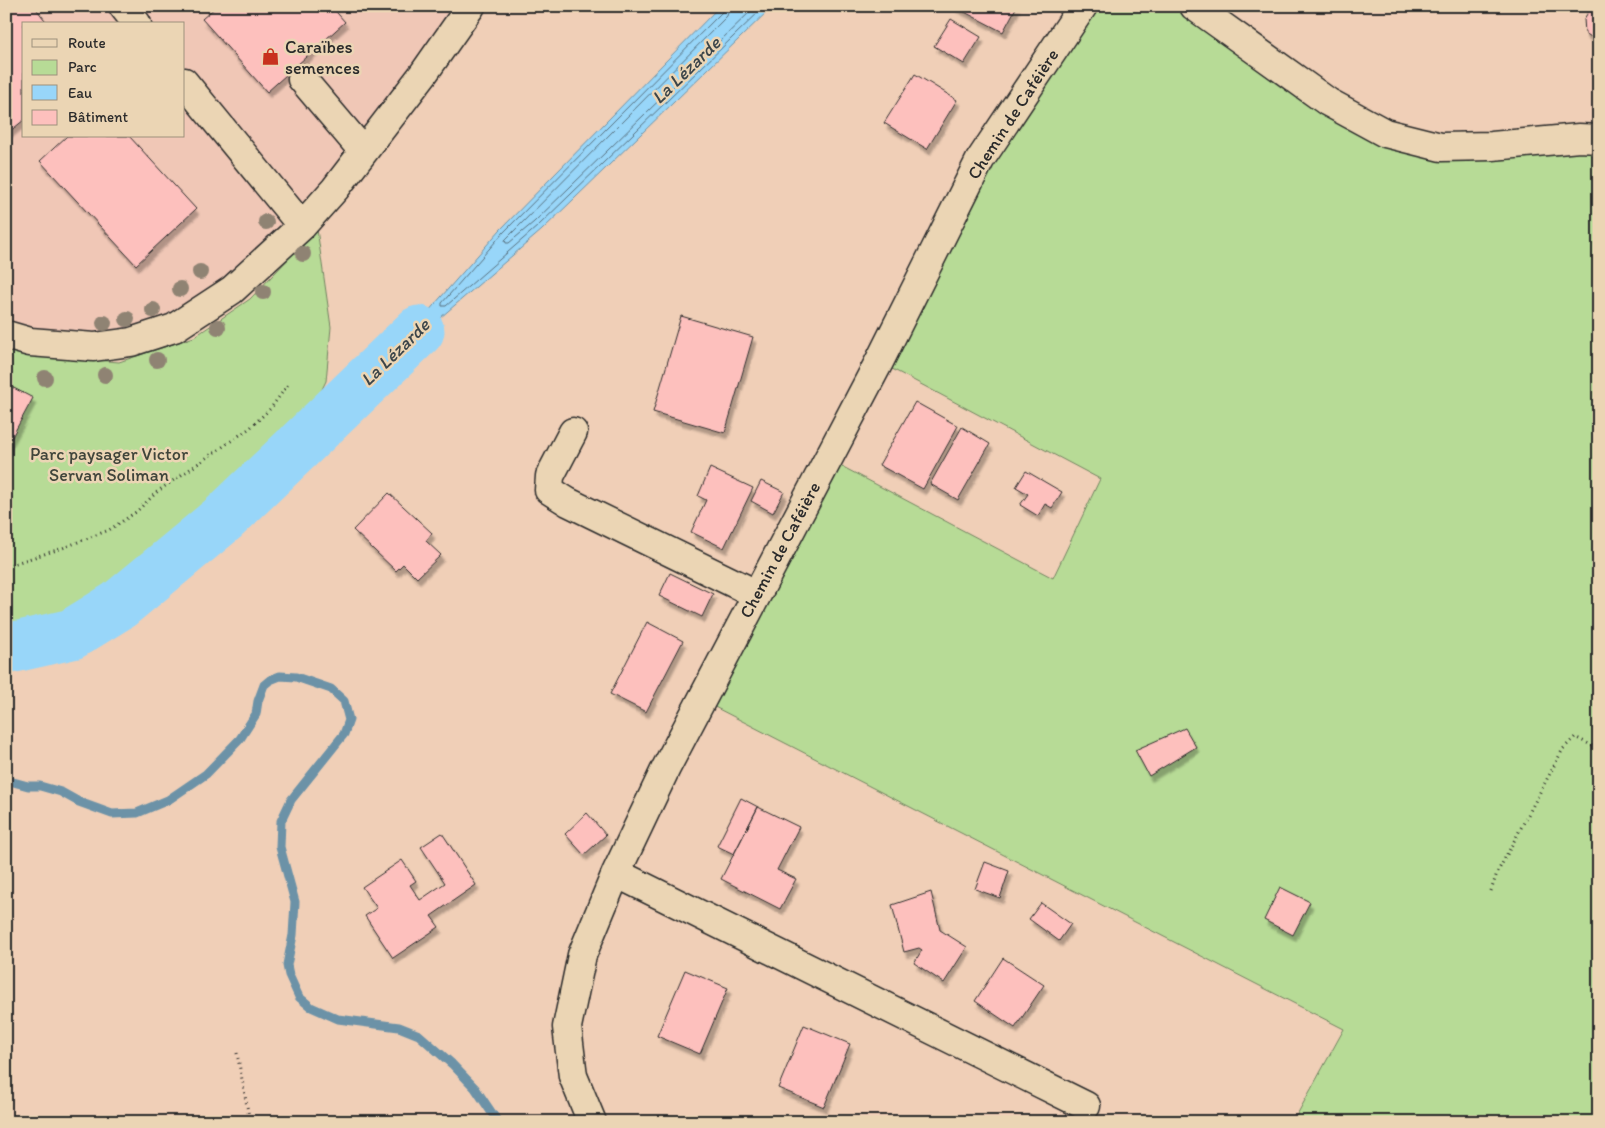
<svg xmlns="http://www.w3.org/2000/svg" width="1605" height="1128" font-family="Itim,sans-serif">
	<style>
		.built { fill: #f0c7b6; fill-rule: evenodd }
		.green { fill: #b7db96; stroke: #718360 }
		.water { fill: #98d6f9; stroke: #6c92a7 }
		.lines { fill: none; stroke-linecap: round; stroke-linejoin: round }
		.shore { stroke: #576f7d; stroke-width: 1 }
		.stream { stroke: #6c92a7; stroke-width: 9 }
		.river { stroke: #98d6f9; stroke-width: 51 }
		.building { fill: #fdc0bd; stroke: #2b2b2b; filter: url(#shadow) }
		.minor-casing { stroke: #2b2b2b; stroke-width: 31 }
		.path { stroke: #2b2b2b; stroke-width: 3; stroke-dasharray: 1 4; stroke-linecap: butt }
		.minor { stroke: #ebd5b4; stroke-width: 28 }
		.tree { fill: #8f8373 }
		.labels { text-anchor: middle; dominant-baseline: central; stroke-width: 5; stroke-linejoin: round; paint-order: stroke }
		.poi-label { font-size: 18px; fill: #2b2b2b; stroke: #ebd5b4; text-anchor: start }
		.street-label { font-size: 18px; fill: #2b2b2b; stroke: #ebd5b4 }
		.park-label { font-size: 18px; fill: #40453b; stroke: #ebd5b4 }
		.water-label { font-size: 19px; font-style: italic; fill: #3b454a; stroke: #ebd5b4 }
	</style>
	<defs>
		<filter id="shadow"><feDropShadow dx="3" dy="5.5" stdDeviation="1" flood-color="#0004"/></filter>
	</defs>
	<rect width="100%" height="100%" fill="#f0cfb7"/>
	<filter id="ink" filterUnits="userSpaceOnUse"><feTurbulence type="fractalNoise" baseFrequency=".02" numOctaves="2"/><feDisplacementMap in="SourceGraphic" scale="10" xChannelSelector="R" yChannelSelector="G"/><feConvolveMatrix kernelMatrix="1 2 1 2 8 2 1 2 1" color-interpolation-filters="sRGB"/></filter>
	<g filter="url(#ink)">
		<path class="built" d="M6,6h464l-46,67 -192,217 -101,52 -125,-7zM24,24h160v112h-160z"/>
		<path class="green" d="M1083,6h111l191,127 214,6v983h-306l51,-93 -643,-329 127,-241 225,119 47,-99 -221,-117z
			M317,229l14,98 -5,54 -14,29 -28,31 -65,63 -74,65 -82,53 -36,14 -21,4v-290l11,3 102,9 75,-25 56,-38z"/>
		<path class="water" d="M720,6h53l-231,224 -174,150 132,-150z"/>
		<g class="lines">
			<path class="shore" d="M724,6l-2,6 -219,221 -61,70v3h4l92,-80 227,-220
				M730,6l-3,10 -219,221 -3,3 1,3h3l25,-21 222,-216"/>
			<path class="stream" d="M6,780l22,6h12l21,6 18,10 33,12 25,-1 31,-13 38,-26 34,-35 16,-25 2,-13 6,-16 6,-5 10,-4 16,1 35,12 13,12 5,19 -5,14 -53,66 -10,21 -1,26 15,55 -2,33 -6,30 2,10 10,22 12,10 27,12 61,8 20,8 33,29 23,24 23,34"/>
			<path class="river" d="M6,649l66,-15 47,-29 105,-87 195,-187"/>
		</g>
		<path class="building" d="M6,6h28l14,18h-24v96l-15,12 -3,-3z
			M217,6h114l14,16 -78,70 -65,-73z
			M953,6h64l-14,26z
			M1592,6h7v36l-14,-9 -1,-14z
			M951,19l30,18 -17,27 -30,-18z
			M915,74l42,26 -30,49 -43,-26z
			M67,136h62l67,73 -60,56 -96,-104z
			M681,316l72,21 -28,96 -72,-21z
			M6,384l27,14 -27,50z
			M915,402l43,24 -35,63 -44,-24z
			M962,427l28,17 -32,56 -28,-16z
			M710,468l43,20 -29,60 -33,-16 15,-32 -8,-4z
			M1026,471l36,21 -10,16 -7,-4 -7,12 -18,-11 8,-11 -12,-7z
			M761,481l23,11 -11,21 -22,-12z
			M389,493l43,40 -6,8 15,14 -24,23 -14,-14 -7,7 -43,-41z
			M670,573l43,21 -11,23 -43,-21z
			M647,622l36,19 -37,71 -36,-18z
			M1185,728l11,19 -47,29 -14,-26z
			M741,798l17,9 -24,47 -17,-8z
			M758,807l41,20 -22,43 19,9 -16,30 -59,-30z
			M587,813l19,22 -22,20 -19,-21z
			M442,833l34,52 -45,31 8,11 -46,31 -28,-42 12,-8 -15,-21 40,-27 14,21 -6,4 10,15 25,-17 -24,-36z
			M985,862l24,9 -9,27 -25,-9z
			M1280,887l30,15 -17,33 -29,-15z
			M931,892l9,38 27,17 -23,36 -30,-20 8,-13 -3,-2 -15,4 -12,-47z
			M1041,903l30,21 -12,17 -30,-22z
			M1003,958l41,27 -29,43 -40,-27z
			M685,970l43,18 -28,66 -43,-18z
			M804,1025l46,19 -26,63 -46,-19z"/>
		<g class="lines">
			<defs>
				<path id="minor" d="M123,6l14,18
					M1194,6l134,96 57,31 56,14 51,-1 87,-8 20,1
					M302,79l61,72
					M184,82l118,144
					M6,335l24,7 64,5 37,-5 43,-14 58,-38 70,-64 33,-37 89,-116 47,-67
					M573,432l-23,44 -1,14 19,12 188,92
					M616,873l470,233
					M592,1122l-19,-46 -6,-49 15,-72 34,-82 50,-105 213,-406 101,-202 103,-154"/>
			</defs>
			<use href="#minor" class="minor-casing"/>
			<path class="path" d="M6,566l54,-17 49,-19 27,-18 22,-21 92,-63 21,-20 18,-25
				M1491,891l6,-18 66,-124 12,-12 24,12
				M237,1053l13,69"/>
			<use href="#minor" class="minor"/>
		</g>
		<g class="tree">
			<circle cx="266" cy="222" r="8"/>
			<circle cx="303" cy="254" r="8"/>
			<circle cx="200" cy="272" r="8"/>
			<circle cx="180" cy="289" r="8"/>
			<circle cx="263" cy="292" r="8"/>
			<circle cx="153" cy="310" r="8"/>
			<circle cx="127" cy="319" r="8"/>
			<circle cx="104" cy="323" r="8"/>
			<circle cx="218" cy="327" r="8"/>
			<circle cx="157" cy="360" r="8"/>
			<circle cx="105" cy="375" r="8"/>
			<circle cx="45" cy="378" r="8"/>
		</g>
	</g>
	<defs>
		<symbol id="shop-bare" viewBox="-9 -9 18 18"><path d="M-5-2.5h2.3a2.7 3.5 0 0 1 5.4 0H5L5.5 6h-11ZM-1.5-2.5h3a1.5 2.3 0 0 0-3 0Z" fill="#c8321e" stroke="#ebd5b4" stroke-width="2.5" paint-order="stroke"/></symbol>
	</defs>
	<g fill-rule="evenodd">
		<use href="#shop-bare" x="258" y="44" width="25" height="25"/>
	</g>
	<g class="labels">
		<g class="poi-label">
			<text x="285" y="47">Caraïbes<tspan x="285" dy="21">semences</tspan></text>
		</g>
		<g class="street-label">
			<text transform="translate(1013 114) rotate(-57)">Chemin de Caféière</text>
			<text transform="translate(780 550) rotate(-62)">Chemin de Caféière</text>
		</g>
		<g class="park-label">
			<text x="109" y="454">Parc paysager Victor<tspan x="109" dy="21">Servan Soliman</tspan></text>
		</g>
		<g class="water-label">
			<text transform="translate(686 70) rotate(-44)">La Lézarde</text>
			<text transform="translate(395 352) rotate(-44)">La Lézarde</text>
		</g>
	</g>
	<rect width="1605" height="1128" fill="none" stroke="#ebd5b4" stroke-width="25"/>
	<rect x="12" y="12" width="1580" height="1103" fill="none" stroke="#2b2b2b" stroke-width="2" filter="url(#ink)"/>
	<rect x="22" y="22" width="162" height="115" fill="#ebd5b4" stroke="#9e917d"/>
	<rect x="32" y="39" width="25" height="8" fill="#ebd5b4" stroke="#9e917d"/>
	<text x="68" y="48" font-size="15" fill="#2b2b2b">Route</text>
	<rect x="32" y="60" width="25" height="15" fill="#b7db96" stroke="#9e917d"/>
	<text x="68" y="72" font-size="15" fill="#2b2b2b">Parc</text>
	<rect x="32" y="85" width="25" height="15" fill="#98d6f9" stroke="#9e917d"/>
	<text x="68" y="98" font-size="15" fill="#2b2b2b">Eau</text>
	<rect x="32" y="110" width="25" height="15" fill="#fdc0bd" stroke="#9e917d"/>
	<text x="68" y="122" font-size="15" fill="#2b2b2b">Bâtiment</text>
</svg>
